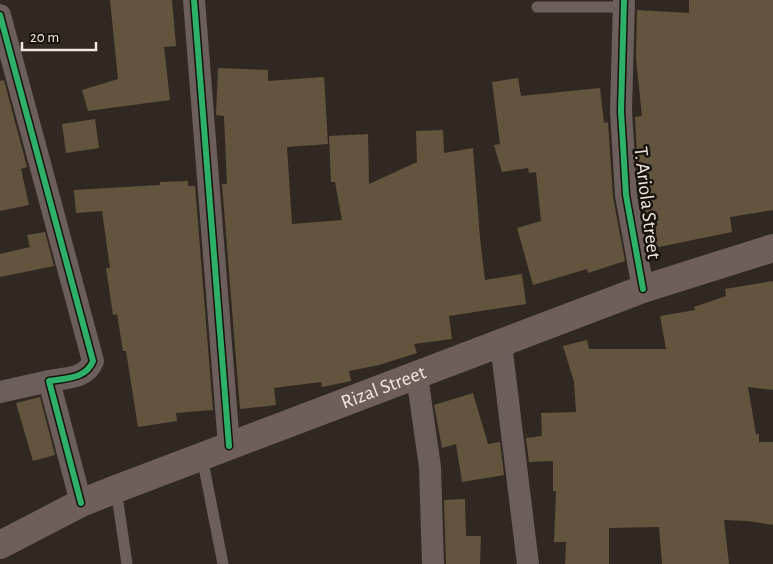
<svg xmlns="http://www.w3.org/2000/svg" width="773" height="564" font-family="'Alegreya Sans',sans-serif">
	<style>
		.building { fill: #63543d }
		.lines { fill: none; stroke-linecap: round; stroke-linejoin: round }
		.lane { stroke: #6c5e5b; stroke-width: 11 }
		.street { stroke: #6c5e5b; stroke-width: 22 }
		.secondary { stroke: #6e5f5b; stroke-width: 28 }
		.cycleway-casing { stroke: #19130d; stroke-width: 9 }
		.cycleway { stroke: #2db169; stroke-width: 6 }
		.labels { text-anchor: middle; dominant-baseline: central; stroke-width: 5; stroke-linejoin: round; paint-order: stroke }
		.street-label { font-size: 20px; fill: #f1e8df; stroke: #19130d }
	</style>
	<rect width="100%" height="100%" fill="#312921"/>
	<path class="building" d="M110,0h62l4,46 -12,1 6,53 -82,11 -6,-21 36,-11z
		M689,0h84v210l-43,7 2,15 -83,17 -10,-56 -4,-76 7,-1 -6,-57 1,-49 52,3z
		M218,68l50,2v11l56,-4 4,67 -41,3 5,77 50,-4 -7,-38h-4l-2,-46 39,-2 1,50 48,-22 -1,-31 27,-1 1,23 29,-5 7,90 5,42 37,-6 4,30 -77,12 3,23 -38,5 3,9 -38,12 -30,6 2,10 -29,6 -1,-5 -47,6 2,17 -36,4 -18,-225h5l-3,-68 -8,-1z
		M518,78l3,18 79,-8 4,35 4,-1 5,75 12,64 -37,12 -1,-4 -54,16 -16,-57 24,-7 -5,-49 -7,1 -1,-5 -26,4 -8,-27 6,-1 -8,-62z
		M4,80l23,87 -6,2 8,36 -29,6v-130z
		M95,119l4,29 -33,5 -4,-29z
		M188,181v5h7l18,224 -37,3 1,8 -39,6 -12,-76h-3l-6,-37 -4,1 -7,-47h4l-8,-57 -26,2 -2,-23 86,-5v-3z
		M45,232l9,34 -54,11v-23l30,-7 -3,-12z
		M773,281v109l-25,-3 8,47h3v8h14v83l-25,-4 -24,-1 5,44h-67l-3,-37 -50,1v36h-44l1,-22h-12l2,-51h-3v-30l-24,1 -3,-24 16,-2 -1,-23 35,-1 -2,-30 -11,-36 24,-6 2,9h77l-6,-33 35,-6 -1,-3 32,-11 -1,-7z
		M473,393l15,51 12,-2 4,33 -42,7 -6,-38 -14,4 -8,-43z
		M40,397l15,58 -22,6 -17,-58z
		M465,499l1,37h15l-1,28h-34l-2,-64z"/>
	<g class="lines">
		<path class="lane" d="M537,7h87
			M202,457l21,107
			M116,489l11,75"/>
		<path class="street" d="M194,0l35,446
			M624,0l-3,111 5,84 17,94
			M0,15l93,346c-7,18 -27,17 -44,20l32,122
			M501,344l27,220
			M417,376l13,91 3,97
			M0,392l49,-11"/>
		<path class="secondary" id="s1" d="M0,545l81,-42 35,-14 527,-200 130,-41"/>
		<defs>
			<path id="cycleway" d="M194,0l35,446
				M624,0l-3,111 5,84 17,94
				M0,15l93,346c-7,18 -27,17 -44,20l32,122"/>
		</defs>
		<use href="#cycleway" class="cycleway-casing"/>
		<use href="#cycleway" class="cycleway"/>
	</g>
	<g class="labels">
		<g class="street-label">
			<text transform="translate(647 203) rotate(83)">T. Ariola Street</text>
			<text stroke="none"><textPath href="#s1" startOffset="415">Rizal Street</textPath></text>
		</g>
	</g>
	<path d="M22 42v8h74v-8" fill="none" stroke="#f1e8df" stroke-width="2.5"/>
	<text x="30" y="42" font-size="15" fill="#f1e8df" stroke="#19130d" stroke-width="4" paint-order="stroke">20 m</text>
</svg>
